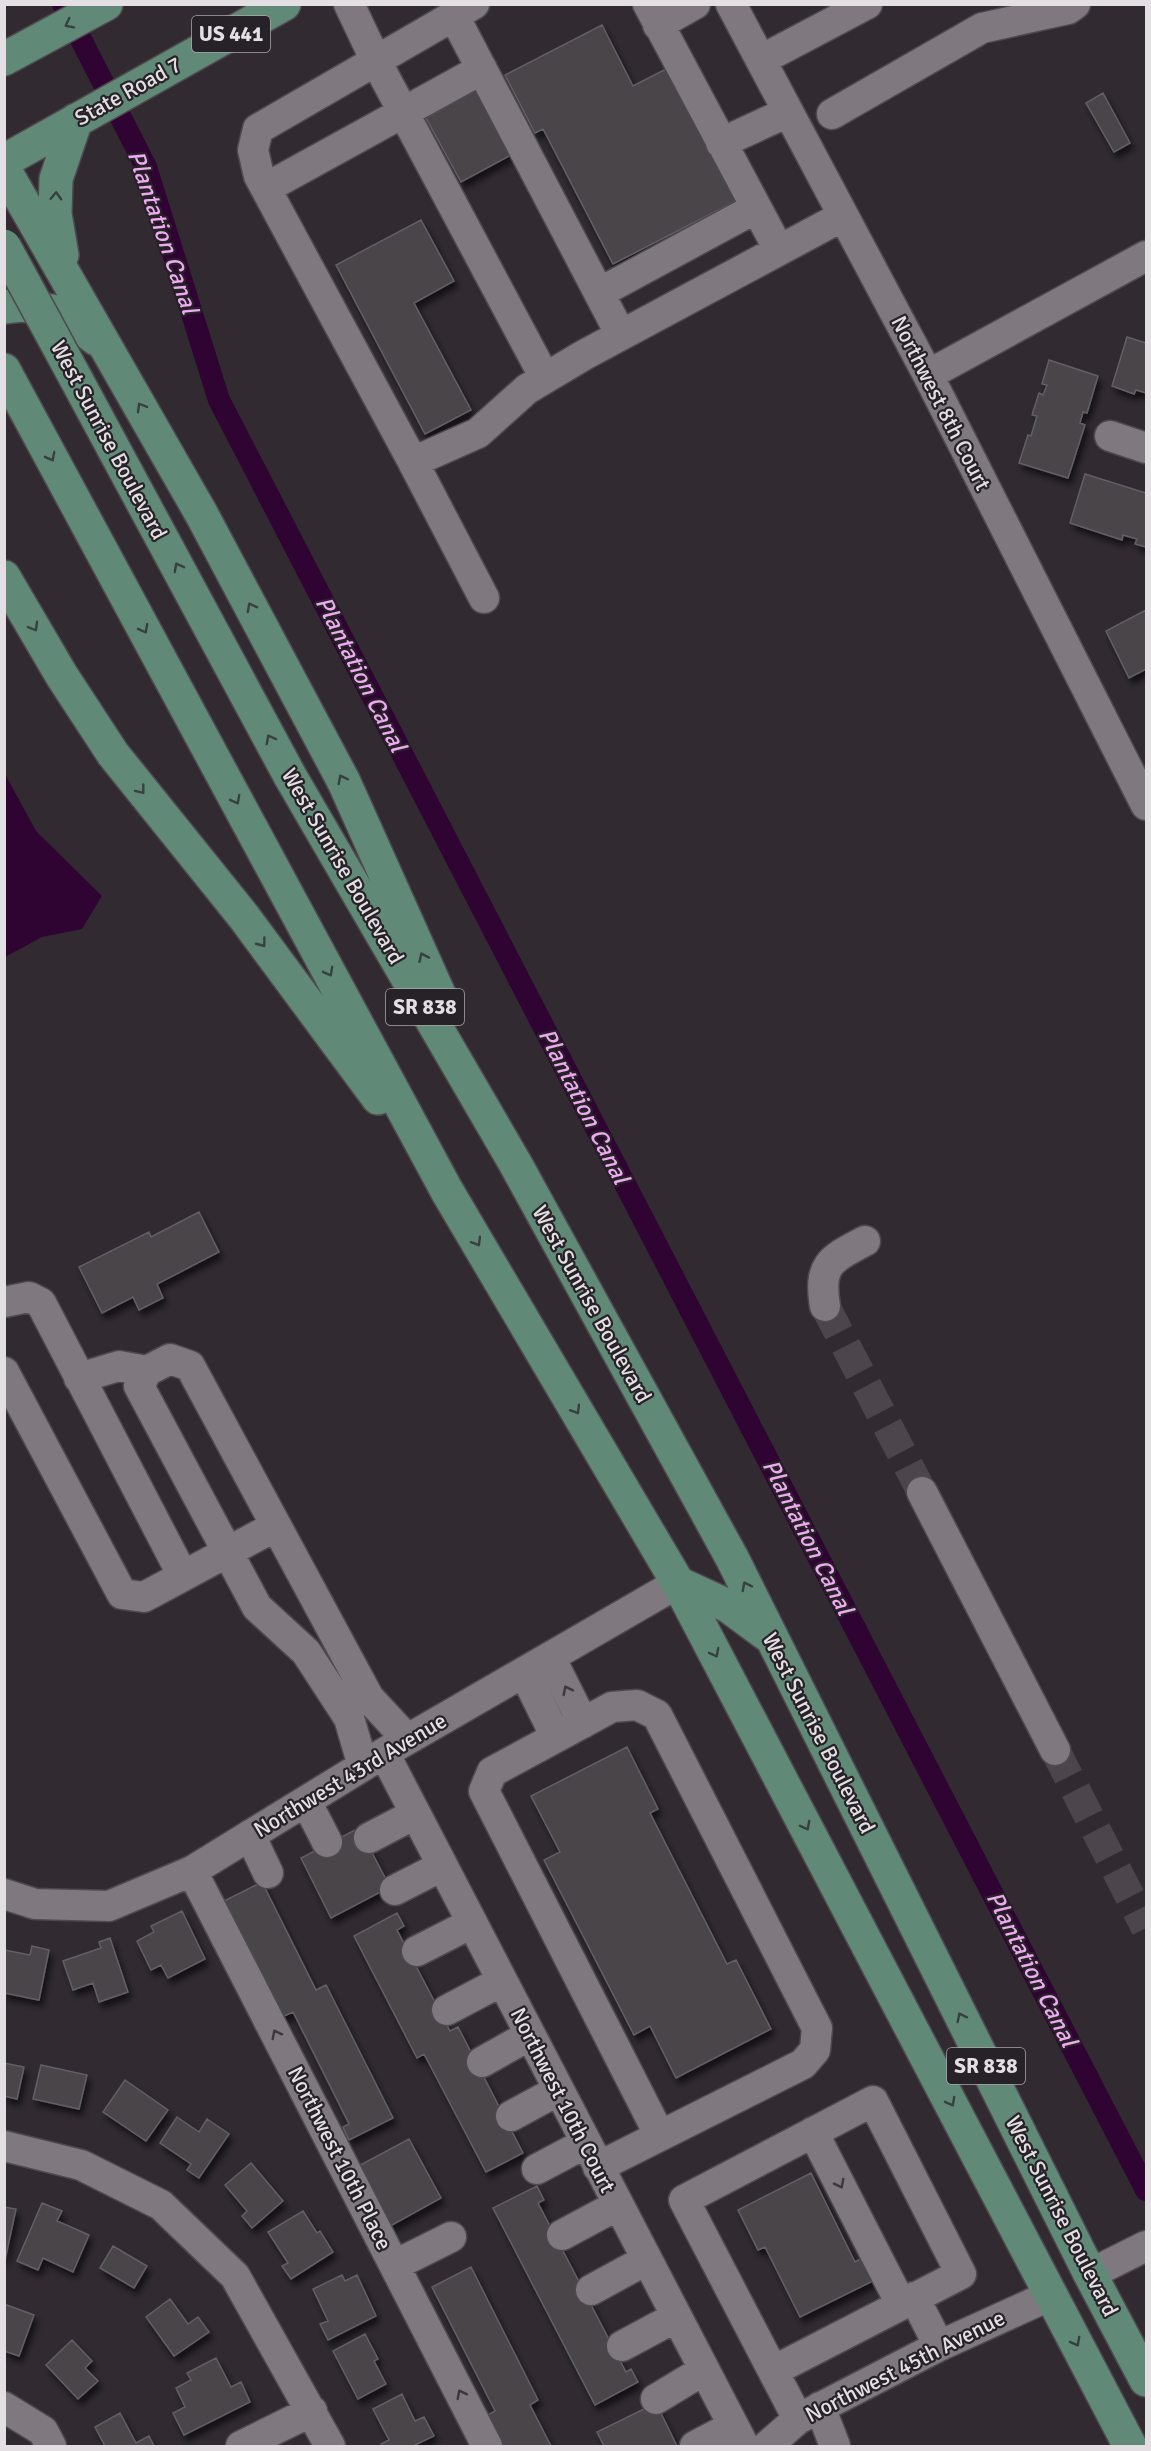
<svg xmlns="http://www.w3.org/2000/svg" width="1151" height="2451" font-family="Signika,sans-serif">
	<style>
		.water { fill: #2f0332 }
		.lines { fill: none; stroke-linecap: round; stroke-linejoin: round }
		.canal { stroke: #2f0332; stroke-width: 22 }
		.building { fill: #4a444a; stroke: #645e65; stroke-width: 1.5; filter: url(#shadow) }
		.minor-tunnel { stroke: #4c464c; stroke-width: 30; stroke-dasharray: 30 15; stroke-linecap: butt }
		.minor-casing { stroke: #4e494e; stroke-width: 33 }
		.major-casing { stroke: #4e494e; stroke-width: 36 }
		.minor { stroke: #7f787f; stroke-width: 30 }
		.major { stroke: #608977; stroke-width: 33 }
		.major-bridge-casing { stroke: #4e494e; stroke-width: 36; stroke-linecap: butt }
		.major-bridge { stroke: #608977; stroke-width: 33 }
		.oneway { stroke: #38413f }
		.oneway2 { stroke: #3d383d }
		.labels { text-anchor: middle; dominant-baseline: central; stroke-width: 4.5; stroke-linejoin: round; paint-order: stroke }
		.shield { fill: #272227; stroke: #aba6ab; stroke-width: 1.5 }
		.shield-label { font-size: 21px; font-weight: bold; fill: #e3dfe3 }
		.street-label { font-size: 22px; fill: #e3dfe3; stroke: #272227 }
		.water-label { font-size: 24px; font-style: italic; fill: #efa9f3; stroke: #272227 }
	</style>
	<defs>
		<filter id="shadow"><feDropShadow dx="3.5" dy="6" stdDeviation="3" flood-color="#0009"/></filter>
	</defs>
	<rect width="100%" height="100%" fill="#312b31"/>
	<path class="water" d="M5,774l31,57 66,65 -20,33 -40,8 -37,20z"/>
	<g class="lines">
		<path class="canal" d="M63,4l83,163 73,233 927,1790"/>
	</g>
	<path class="building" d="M602,25l31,61 35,-18 68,133 -123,63 -70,-135 -8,4 -30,-58z
		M476,90l35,65 -50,27 -35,-64z
		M1103,93l27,50 -16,9 -28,-49z
		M421,220l33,61 -40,22 57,107 -46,24 -89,-169z
		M1127,337l19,6v50l-10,-3 -2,4 -22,-8z
		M1049,360l49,16 -11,37 -4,-1 -3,11 5,2 -17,53 -49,-15 9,-28 3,1 6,-20 -5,-1 7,-22 4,2 4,-10 -5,-1z
		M1085,474l61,19v54l-11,-3 2,-5 -14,-4 -1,5 -52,-17z
		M1146,610v59l-17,9 -23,-47z
		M199,1212l20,40 -62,32 6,14 -24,12 -6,-13 -31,16 -23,-46 70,-35 2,5z
		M627,1747l31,62 -8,4 77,151 9,-4 35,69 -95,49 -26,-52 -16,9 -90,-175 16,-8 -29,-56z
		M359,1828l31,59 -59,31 -30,-60z
		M262,1882l54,108 10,-5 67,133 -44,22 -6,-13 6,-3 -56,-112 -11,5 -64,-113z
		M182,1911l23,48 -37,19 -7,-13 -10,5 -14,-29 17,-9 -3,-6z
		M397,1913l7,13 -7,4 53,101 8,-4 65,126 -37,19 -62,-118 -7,4 -63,-122z
		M110,1938l18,54 -29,10 -6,-19 -20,7 -10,-29 38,-13 -2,-6z
		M32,1946l17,4 -10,50 -35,-7v-43l26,5z
		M4,2063l20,4 -7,32 -13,-3z
		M41,2065l46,10 -8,34 -46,-10z
		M125,2080l43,30 -22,31 -43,-29z
		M177,2117l22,15 8,-13 22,15 -30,44 -12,-8 4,-6 -31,-21z
		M409,2139l32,59 -58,32 -32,-60z
		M251,2163l32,38 -31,27 -10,-12 5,-5 -22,-26z
		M811,2173l44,89 9,-5 11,23 -75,37 -35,-70 -7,3 -20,-40z
		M537,2186l7,14 -6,3 88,169 5,-3 7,13 -43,23 -102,-197z
		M42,2203l20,8 -5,10 32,14 -16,37 -30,-14 -5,12 -21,-9z
		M4,2207l12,2 -11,51h-1z
		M303,2211l14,22 3,-2 13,21 -42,27 -9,-13 6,-3 -20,-31z
		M113,2246l34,20 -13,22 -34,-20z
		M471,2267l67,133 -8,5 21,41h-48l-15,-31 7,-4 -63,-124z
		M342,2275l3,6 12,-6 19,41 -48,24 -8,-16 8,-3 -15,-32z
		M170,2299l18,25 10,-7 11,15 -35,24 -28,-39z
		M4,2304l30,11 -15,41 -15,-5z
		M365,2334l13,25 -4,2 12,23 -28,15 -25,-48z
		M72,2340l20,21 -7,7 13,13 -20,18 -32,-34z
		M216,2358l15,29 10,-5 9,20 -66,33 -11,-22 12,-6 -9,-19 15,-8 -4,-7z
		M402,2394l13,27 9,-4 10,19 -21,10h-31l-1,-2 8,-4 -16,-31z
		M656,2403l21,43h-73l-7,-14z
		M120,2413l16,30 13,-7 5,10h-49l-10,-19z"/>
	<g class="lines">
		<path class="minor-tunnel" d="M825,1306l97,186
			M1055,1750l91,178"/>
		<defs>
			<path id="minor" d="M349,4l27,57 169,317
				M474,4l-216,125 -5,21 6,26 154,286 65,-29 49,-44 57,-34 259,-139
				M648,4l131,246
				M731,4l197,371 218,430
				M454,16l167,319
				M658,25l37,-21
				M761,60l106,-56
				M832,114l150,-86 86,-19 7,-5
				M721,143l67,-31
				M266,188l216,-119
				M599,293l157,-85
				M928,375l218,-119
				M1110,436l36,12
				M413,462l71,136
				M4,1302l25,-5 12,6 142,273
				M825,1306c-7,-42 6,-47 40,-65
				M4,1372l118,222 22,3 132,-71
				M79,1378l40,-12 28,5
				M922,1492l133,258
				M550,1657l33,66
				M524,1672l32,65
				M384,1753l360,693
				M363,1766l-14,-48 -43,-66 -49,-45 -118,-221 8,-15 23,-12 20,7 179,332 38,41
				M306,1801l21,41
				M250,1835l18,38
				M369,1838l46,-24
				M192,1871l295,575
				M395,1890l47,-24
				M4,1894l31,10 74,2 83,-35 192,-118 294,-170
				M417,1951l55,-28
				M447,2010l55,-29
				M482,2062l48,-27
				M873,2101l88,173 -188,97 -89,-171z
				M511,2116l48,-26
				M813,2132l88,172
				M4,2146l77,19 80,40 74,71 95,170
				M598,2167l20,-10 185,-93 12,-14 2,-22 -160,-313 -20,-10 -25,2 -120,65 -8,19 176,345
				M537,2169l49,-26
				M562,2235l56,-30
				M395,2265l56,-28
				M1090,2274l56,-28
				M591,2290l55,-30
				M914,2297l25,49
				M622,2346l54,-29
				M773,2371l25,48
				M656,2399l48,-29
				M4,2407l39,24 8,15
				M820,2407l15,39
				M241,2446l71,-35
				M695,2446l38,-20
				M767,2446l31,-27 141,-73 112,-51"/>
			<path id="major" d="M4,59l102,-55
				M4,161l280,-157
				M4,169l198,346 142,267 99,221
				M62,255l-7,-41 1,-35 20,-59
				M4,307l19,-2 42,9 31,25
				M4,370l443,821 231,392 452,863
				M75,377l215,399 225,387 217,395 358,716 56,106
				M4,577l58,99 51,78 131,163 134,181
				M678,1583l50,23 38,28"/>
		</defs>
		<use href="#minor" class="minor-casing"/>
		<use href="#major" class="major-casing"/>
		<use href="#minor" class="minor"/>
		<use href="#major" class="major"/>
		<defs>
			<path id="major-bridge" d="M4,246l71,131"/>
		</defs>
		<use href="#major-bridge" class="major-bridge-casing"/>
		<use href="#major-bridge" class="major-bridge"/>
	</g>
	<defs><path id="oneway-chevron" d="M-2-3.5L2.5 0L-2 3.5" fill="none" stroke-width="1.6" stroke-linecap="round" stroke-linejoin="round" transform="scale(1.5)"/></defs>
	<g class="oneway">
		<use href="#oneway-chevron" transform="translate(69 24) rotate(153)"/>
		<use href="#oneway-chevron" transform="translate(56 196) rotate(-88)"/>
		<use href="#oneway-chevron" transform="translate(141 407) rotate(-120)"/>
		<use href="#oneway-chevron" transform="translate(51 457) rotate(62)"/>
		<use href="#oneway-chevron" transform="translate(178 567) rotate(-118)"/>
		<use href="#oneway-chevron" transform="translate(251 607) rotate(-118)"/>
		<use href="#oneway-chevron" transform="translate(34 627) rotate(60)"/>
		<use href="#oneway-chevron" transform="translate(144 629) rotate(62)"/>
		<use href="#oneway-chevron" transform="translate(270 739) rotate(-118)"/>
		<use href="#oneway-chevron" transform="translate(342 779) rotate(-117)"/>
		<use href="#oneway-chevron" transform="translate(141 790) rotate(52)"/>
		<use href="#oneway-chevron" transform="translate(236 800) rotate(62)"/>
		<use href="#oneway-chevron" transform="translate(262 943) rotate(53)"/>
		<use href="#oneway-chevron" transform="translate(423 957) rotate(-114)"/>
		<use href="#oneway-chevron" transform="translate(329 972) rotate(62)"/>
		<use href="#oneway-chevron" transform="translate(477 1242) rotate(59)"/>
		<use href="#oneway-chevron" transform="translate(576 1410) rotate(59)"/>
		<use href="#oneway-chevron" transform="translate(746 1586) rotate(-117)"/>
		<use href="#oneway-chevron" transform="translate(715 1653) rotate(62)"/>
		<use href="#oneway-chevron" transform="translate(806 1826) rotate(62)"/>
		<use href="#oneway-chevron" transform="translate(961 2017) rotate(-117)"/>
		<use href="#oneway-chevron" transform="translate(951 2102) rotate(62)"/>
		<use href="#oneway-chevron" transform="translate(1076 2342) rotate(62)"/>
	</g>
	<g class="oneway2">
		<use href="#oneway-chevron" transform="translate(567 1690) rotate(-117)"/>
		<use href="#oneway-chevron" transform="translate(276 2034) rotate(-117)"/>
		<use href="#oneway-chevron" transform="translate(840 2184) rotate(63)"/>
		<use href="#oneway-chevron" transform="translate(461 2394) rotate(-117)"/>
	</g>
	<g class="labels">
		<g class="shield">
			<rect x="192" y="16" width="78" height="36" rx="4.5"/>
			<rect x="386" y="989" width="78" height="36" rx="4.5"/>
			<rect x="947" y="2048" width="78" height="36" rx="4.5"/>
		</g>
		<g class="shield-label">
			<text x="231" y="34">US 441</text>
			<text x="425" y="1007">SR 838</text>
			<text x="986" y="2066">SR 838</text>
		</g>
		<g class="street-label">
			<text transform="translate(128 91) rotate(-29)">State Road 7</text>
			<text transform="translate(941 403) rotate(63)">Northwest 8th Court</text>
			<text transform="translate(109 440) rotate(62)">West Sunrise Boulevard</text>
			<text transform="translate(343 866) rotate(60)">West Sunrise Boulevard</text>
			<text transform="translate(592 1304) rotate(61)">West Sunrise Boulevard</text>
			<text transform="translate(819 1733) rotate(63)">West Sunrise Boulevard</text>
			<text transform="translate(350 1775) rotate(-31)">Northwest 43rd Avenue</text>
			<text transform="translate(563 2100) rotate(63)">Northwest 10th Court</text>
			<text transform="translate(340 2158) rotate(63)">Northwest 10th Place</text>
			<text transform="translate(1062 2216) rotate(63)">West Sunrise Boulevard</text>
			<text transform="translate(905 2366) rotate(-27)">Northwest 45th Avenue</text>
		</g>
		<g class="water-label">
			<text transform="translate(163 232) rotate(71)">Plantation Canal</text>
			<text transform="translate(361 674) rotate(63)">Plantation Canal</text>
			<text transform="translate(584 1106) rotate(63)">Plantation Canal</text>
			<text transform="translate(808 1537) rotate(63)">Plantation Canal</text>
			<text transform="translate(1032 1969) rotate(63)">Plantation Canal</text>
		</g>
	</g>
	<rect width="1151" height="2451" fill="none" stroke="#e3dfe3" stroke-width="12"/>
</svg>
